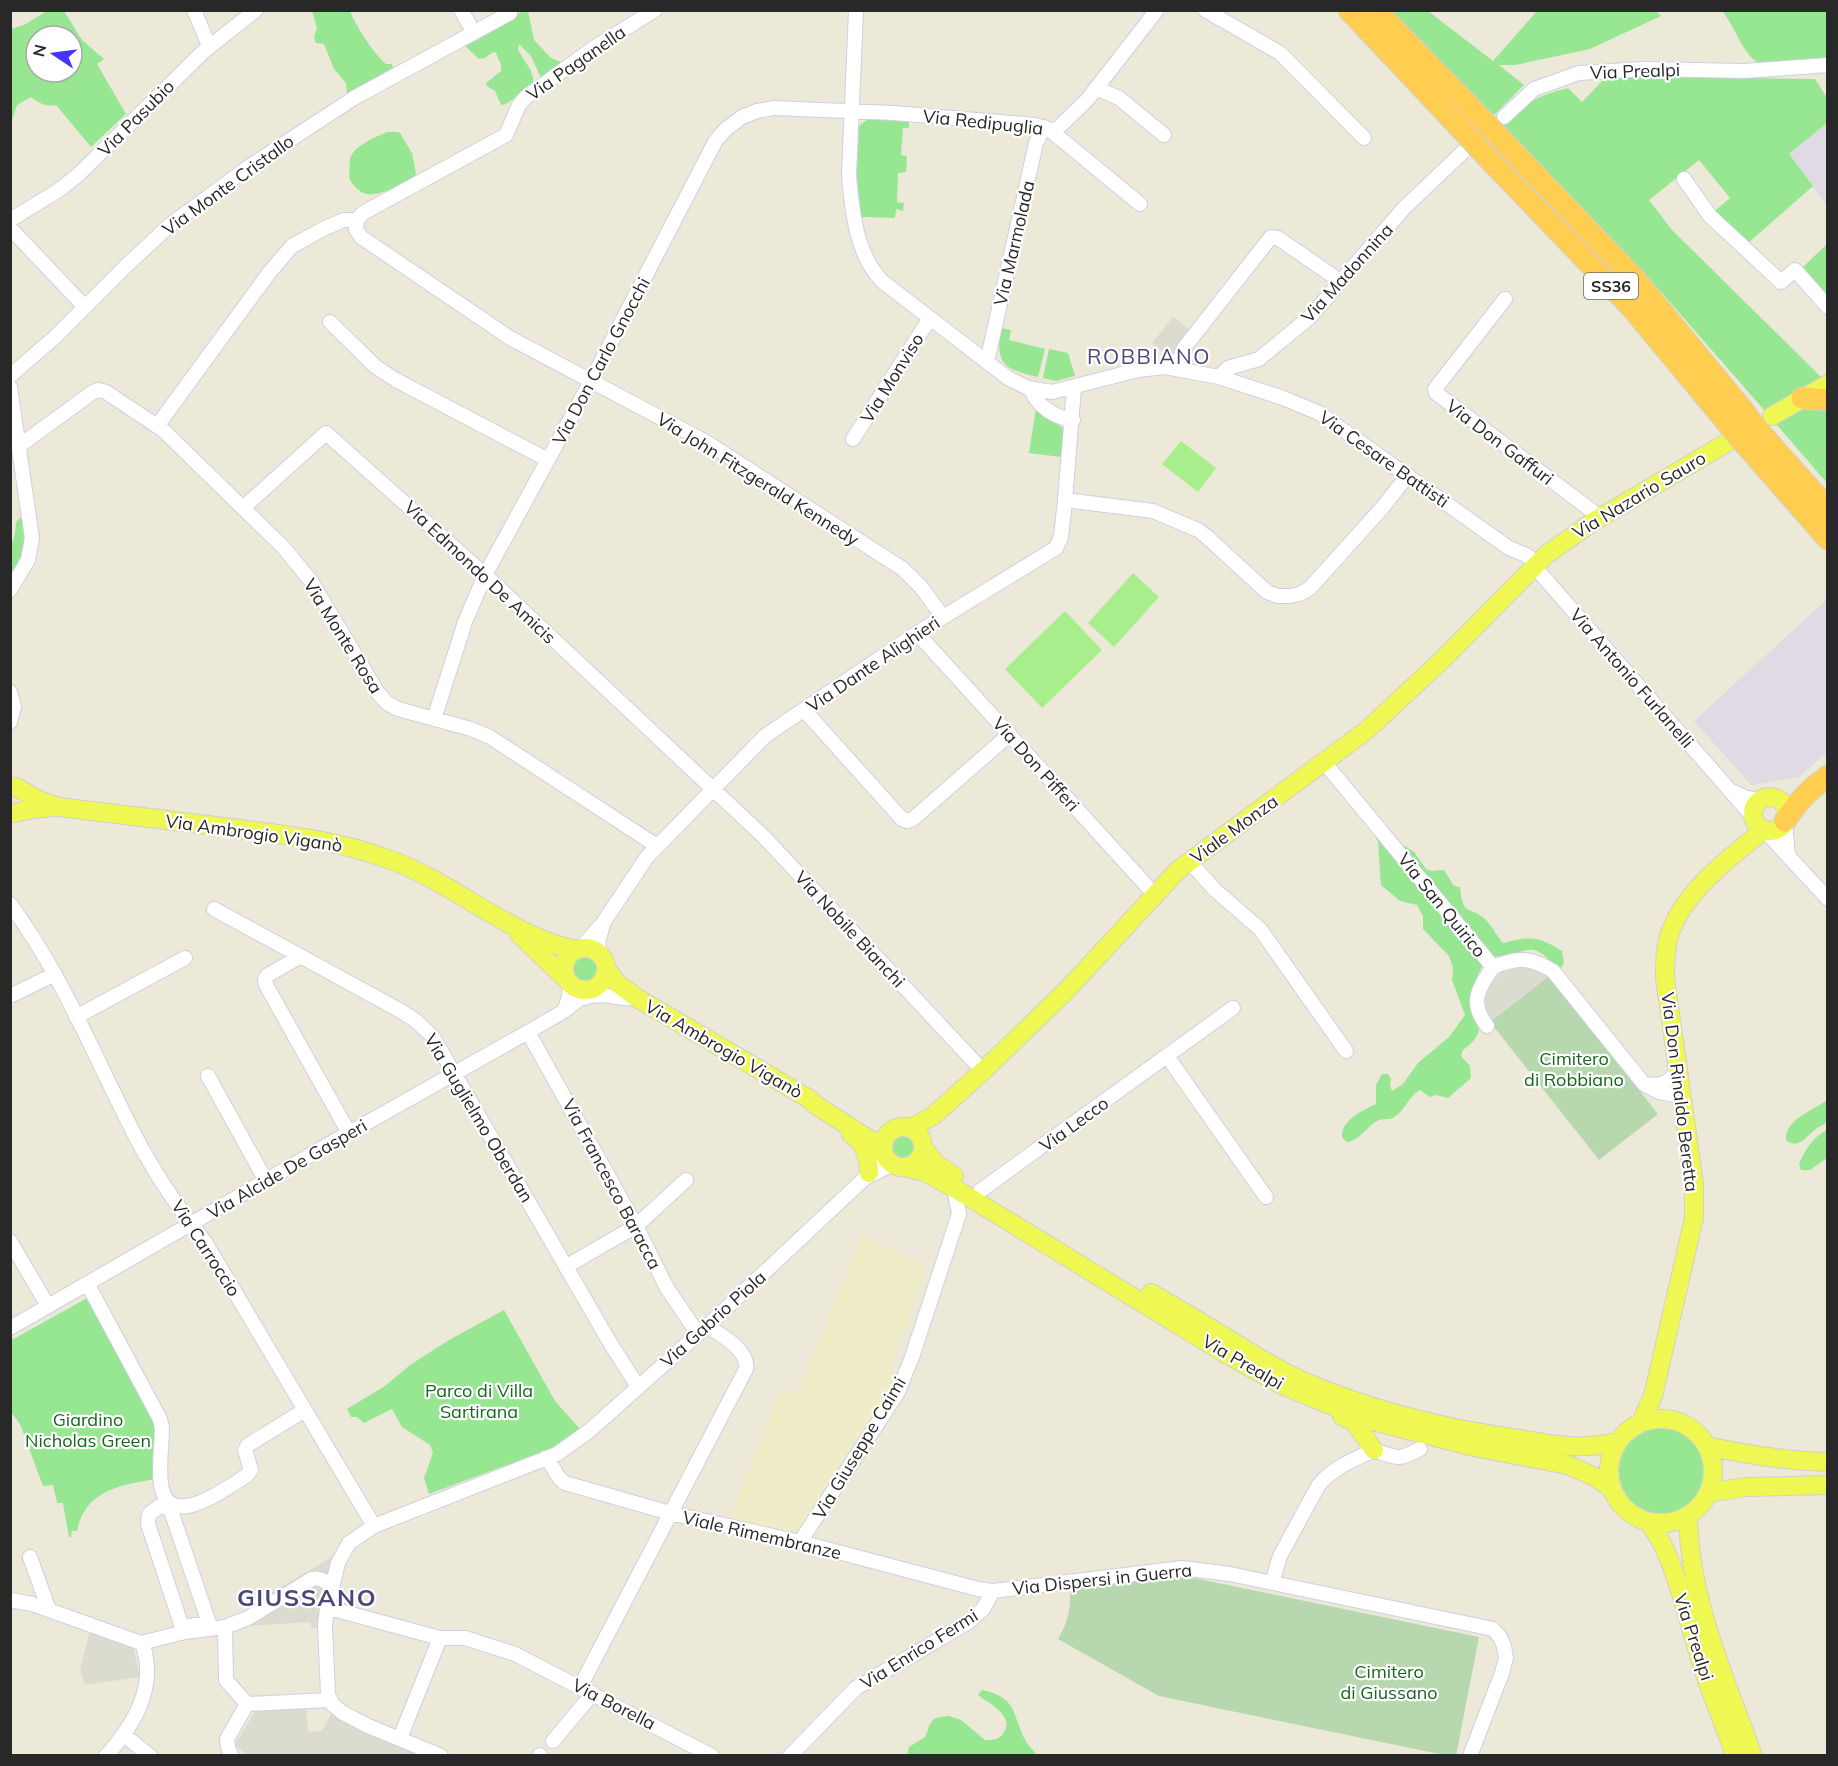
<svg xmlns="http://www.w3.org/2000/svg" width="1838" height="1766" font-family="Mulish,sans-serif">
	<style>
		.industrial { fill: #e0dae4 }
		.education { fill: #efedc7 }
		.green { fill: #96e692; fill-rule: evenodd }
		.cemetery { fill: #b7d7af }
		.pitch { fill: #a9ee8d }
		.plaza { fill: #dcdbd0 }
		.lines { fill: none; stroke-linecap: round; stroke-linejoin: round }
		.minor-casing { stroke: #d0cee3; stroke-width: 16 }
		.major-casing { stroke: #d0d0d0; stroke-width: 20 }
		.highway-casing { stroke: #d0d0d0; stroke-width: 23 }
		.minor { stroke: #fff; stroke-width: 14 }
		.major { stroke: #eff852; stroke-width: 18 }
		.highway { stroke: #ffce51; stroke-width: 21 }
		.highway-bridge-casing { stroke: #d0d0d0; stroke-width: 23; stroke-linecap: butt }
		.highway-bridge { stroke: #ffce51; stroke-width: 21 }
		.labels { text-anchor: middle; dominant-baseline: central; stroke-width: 4.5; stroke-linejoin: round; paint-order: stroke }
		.shield { fill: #fff; stroke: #686868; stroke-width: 1.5 }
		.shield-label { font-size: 16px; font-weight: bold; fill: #282828 }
		.street-label { font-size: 18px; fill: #282828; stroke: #fff }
		.park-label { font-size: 18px; fill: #16681c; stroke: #fff }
		.quarter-label { font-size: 21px; letter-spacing: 1.5px; fill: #4c477b; stroke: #fff }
		.district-label { font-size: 24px; font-weight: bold; letter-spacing: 1.5px; fill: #4c477b; stroke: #fff }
	</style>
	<rect width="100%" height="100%" fill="#ece9d9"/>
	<path class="industrial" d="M1827,123v83l-38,-52z
		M1826,600l1,152 -28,25 -48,8 -57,-64z"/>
	<path class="education" d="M862,1237l65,28 -37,105 5,13 -36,60 -62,93 -67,-19 52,-129 14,6z"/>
	<path class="green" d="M48,10l16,1 18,29 22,19 -7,5 29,50 -35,33 -35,-42c-11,2 -17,-2 -25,-8l-14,8 -6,18v-94l15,-5zM36,36h36v36h-36z
		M1655,10l6,6 -71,33 -75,16h-16l25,20 -31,31 -103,-105h38l65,50 44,-50z
		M312,11h38c6,15 23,42 36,53h6l2,9 -45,23 -2,-3 -1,-10 -12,-14 -10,-25 -8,-1 -2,-6 3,-9z
		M523,11h5l6,29 17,18 10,4 -3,6 -17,10 -10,-22 -12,-12 -1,5c5,12 17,22 15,34 -15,7 -17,19 -32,22l-6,-14 -8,-5 -1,-3 15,-12v-6l-5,-12 -3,-1 -8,6 -6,1 -14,-13 -2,-6 11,-7 7,4 6,-6z
		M1722,11h105v50l-62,5c-23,-8 -28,-38 -43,-55z
		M1607,76l208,3 12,19v25l-38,31 24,32 -66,58 -35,-31 18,-15 -31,-38 -50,40 23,30 149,147 -57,33 -116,-133 -147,-152c25,-22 35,-29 67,-37l14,14z
		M869,118l40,4v6h-6l-2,27 6,1 -1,16 -8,1 -1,29 7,1 -1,8 -7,-2 -1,9 -34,-1 -5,-25 3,-66z
		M388,132h9l3,1 12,20 4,21c-7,10 -37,22 -49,20 -8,-1 -15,-10 -18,-16 1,-6 0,-13 1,-19 3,-13 27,-23 38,-27z
		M1827,244v51l-24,-28z
		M1001,328l10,2 -2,10 36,9 -7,28c-34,-8 -43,-12 -37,-49z
		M1049,349l19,4 7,23 -19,5 -13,-3z
		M1827,405v78l-51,-59c19,-14 28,-17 51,-19z
		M1036,408l28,21 -3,28 -32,-4z
		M20,518h3c3,19 6,42 -12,54v-26l4,-12 1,-12z
		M1376,831l17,13 12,2 10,7 11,16 6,2 12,-1 10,16 6,1c3,32 10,18 25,32 7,7 12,17 18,24 26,-7 36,-7 59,8l2,12 -3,5c-11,-4 -15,-15 -27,-18 -9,-2 -18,5 -27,6 -7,1 -13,-1 -18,3 -14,11 -19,40 -15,57 1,6 7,11 4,17 -2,7 -10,13 -15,17l-2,6 9,10 1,12 -23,20 -12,-3 -6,2 -10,-7c-11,6 -14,18 -23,25 -7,6 -11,3 -18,5 -12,5 -18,20 -32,22l-5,-5c-1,-17 21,-27 34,-33v-19l6,-11h6l3,5 -1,6 2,6 11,-7 15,-21 31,-26 16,-22 -13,-35 1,-12 -4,-12 -26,-27v-13l-6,-11 -17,-4 -19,-16 -3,-43 -3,-6z
		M570 969a15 15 0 1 1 30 0a15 15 0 1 1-30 0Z
		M1827,1100c0,4 2,14 1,19 -2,6 -7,6 -11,9 -10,7 -18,23 -31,12 -1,-21 27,-29 41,-40z
		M1827,1130v28l-17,12h-9l-2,-5c5,-15 15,-29 28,-35z
		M887 1147a16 16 0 1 1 32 0a16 16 0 1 1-32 0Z
		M87,1298l67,125 2,56c-35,6 -71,11 -79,52h-5l-1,6h-2l-6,-34h-6l-4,-18 -10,1 -23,-62 -9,-12 -1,-71z
		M504,1310l51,91 25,28 -20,16 -131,49 -5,-16 9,-25 -3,-8 -28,-18 -10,-18 -28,14 -7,-6h-6l-4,-8 38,-23 25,-21 39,-25z
		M1619 1471a43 43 0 1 1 86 0a43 43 0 1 1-86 0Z
		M982,1690c32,7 30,19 41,46 3,7 9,13 14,19h-130l2,-8 16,-10 5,-13 4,-5 6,-2 9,-1 12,4 24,20c9,0 16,0 20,-10 8,-15 -17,-27 -27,-35z"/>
	<path class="cemetery" d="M1549,976l109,138 -59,46 -109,-138z
		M1184,1576l295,61 -23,119 -12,-1 -285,-59 -101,-57c11,-18 13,-33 12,-54z"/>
	<path class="pitch" d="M1181,441l35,27 -18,24 -36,-28z
		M1133,573l26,24 -45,50 -26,-24z
		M1065,611l37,39 -60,58 -37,-39z"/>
	<path class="plaza" d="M1173,317l18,14 -21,26 -18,-14z
		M1513,966h20l16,10 -59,46 -6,-15 3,-18 15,-18z
		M335,1555l1,3 -17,70h-7l-2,-6 -62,4 -1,-14 11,-11z
		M91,1627l42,20 7,30 -55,8 -5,-15z
		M306,1706l2,26 14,-1 10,-19 100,43h-185l-12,-10 22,-37z"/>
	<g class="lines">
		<defs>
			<path id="minor" d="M194,10l15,36
				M461,10l13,23
				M856,10l-7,165c3,36 7,80 34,107l125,96 20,10 24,4 86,-22 27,-3 54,10 64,21 36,15 190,135 17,7 11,8
				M1205,10l75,43 84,85
				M1096,88l23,10 45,37
				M1504,117l30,-28 45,-16 65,-4 101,2 83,-6
				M1050,130l90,74
				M1684,179l26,37 71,66 14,-12 33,37
				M10,220l49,-30 19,-15 126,-124 52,-41
				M357,220l-1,9 5,8 149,101 196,104 197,127 18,18 22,30
				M357,220l6,-7 143,-78 13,-30 6,-7 67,-49 63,-39
				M10,228l75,79
				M1505,299l-70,90 1,4 164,124
				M330,322l46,45 20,13 152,80
				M987,362l49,-219 8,-16
				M1178,369l1,-9 5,-12 87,-111 7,1 62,43
				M10,376l45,-39 72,-72 43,-40 80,-59 104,-68 156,-85
				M1219,377l9,-9 31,-9 51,-42 94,-109 59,-56
				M10,387l22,151 -4,22 -18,30
				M1031,389c5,17 25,29 42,31
				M157,426l112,-153 23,-27 33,-18 19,-8h13
				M853,439l77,-121
				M19,446l74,-54 6,-2 7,2 57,38 120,117 28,34 67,112 9,10 11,6 73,20 19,8 167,109
				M1065,500l88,11 45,19 8,6 61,56 11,4h12l10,-2 10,-6 72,-80 26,-33
				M243,508l83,-75 159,142 279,262 219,234
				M1534,566l219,251
				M917,633l238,262
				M10,692l4,15 -4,15
				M804,710l98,109 5,2 6,-2 97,-85
				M434,719l31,-97 20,-47 106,-194 125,-241 10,-11 16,-12 15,-6 17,-3 120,5 141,12 15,5 7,-1 30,-29 70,-90
				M1324,762l169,205
				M1734,792l13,6 12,2
				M1785,821l3,35
				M1764,830l64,69
				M1189,861l26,29 45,39 86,122
				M10,904c55,74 88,162 131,243 18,33 41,66 64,95l169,284
				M214,909l185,101 16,10 18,17 176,304 29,46
				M580,949l23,-26 44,-66 118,-121 152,-103 139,-85 5,-11 4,-37 9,-112
				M600,955l-2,-13 4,-14
				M301,956l-33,19 -3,4 1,6 83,148
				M1493,967c24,-10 37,-10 60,4l91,113 15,8 22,4
				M10,996l45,-22
				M584,998c19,-7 34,2 53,0
				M564,1011l5,-14 1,-13
				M76,1017l109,-59
				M1487,1026c-18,-23 -9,-38 6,-59
				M528,1032l108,194 31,62 31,46
				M1167,1056l99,141
				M208,1076l58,105
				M1646,1084c15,3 24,-2 32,-14
				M867,1177l26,-13
				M980,1191l253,-183
				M10,1241l38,65
				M567,1266l69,-40 50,-46
				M88,1285l72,134 2,9c0,18 -5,48 1,65 12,34 65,-6 83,-17l5,-6 -6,-20 3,-5 57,-35
				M10,1328l321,-185 197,-111 36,-21 28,-22
				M545,1458c9,6 9,18 20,25l105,30 130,29 178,47 15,2 189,-23 48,6 263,55 7,8 4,9 2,12 -4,15 -32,83
				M160,1506l10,2 39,115 -27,4 -34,-103 1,-10z
				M800,1542l98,-150 14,-35 47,-143 -5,-26
				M30,1557l19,53
				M1272,1583l8,-27 38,-70c14,-18 35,-26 56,-36 23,8 24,11 46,-1
				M10,1600l22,4 109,39 2,3c14,42 -10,80 -37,110
				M329,1608l111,30h25l50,16 197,102
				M225,1627l1,53 21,24 82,-4
				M141,1643l44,-11 40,-5 23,-9 64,-39c9,-2 16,3 20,10
				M580,1687l166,-318c3,-19 -25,-34 -39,-43
				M124,1735l26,21
				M400,1738l40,-100
				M553,1741l40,-48
				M231,1756l-3,-9 -1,-8 20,-35
				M441,1756l-73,-30 -25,-13 -10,-8 -5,-10 -3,-69 2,-18 11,-45 11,-20 25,-17 183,-72 32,-23 118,-105 158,-148 18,-26
				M540,1756v-1
				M790,1756l66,-68 111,-65 16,-14 10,-18"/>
			<path id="major" d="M1772,416l56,-32
				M16,787l25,14 18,6c58,7 115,14 173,21 53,7 105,12 156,31 66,23 119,76 188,91
				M1753 814a17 17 0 1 1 34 0a17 17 0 1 1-34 0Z
				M14,813l18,-4 20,-2
				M519,934l46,44
				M564 969a21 21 0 1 1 42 0a21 21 0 1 1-42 0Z
				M606,968l11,15 20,15 174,102 3,4 69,44
				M883 1147a20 20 0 1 1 40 0a20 20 0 1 1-40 0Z
				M910,1128l23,-12 50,-45 82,-79 113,-122 189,-140 75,-70 104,-105 45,-32 142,-84
				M851,1134c15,10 17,22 18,39
				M923,1147l13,17 18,12
				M904,1167l21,5 29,16 272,166 54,30 81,34 113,29 94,18 27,12 16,11
				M1151,1293c26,15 53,31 79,47 24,15 49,31 75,42 66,28 137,46 208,56 39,6 64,13 104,4
				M1342,1416l12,6 20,28
				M1609 1471a52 52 0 1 1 104 0a52 52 0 1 1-104 0Z
				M1641,1422l12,-26 41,-178v-34l-29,-206c0,-14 0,-28 4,-42 13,-43 61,-79 95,-106
				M1707,1446c41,9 79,15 121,16
				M1708,1493l37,-6 83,-2
				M1688,1515c1,85 37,162 65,241
				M1648,1522c25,28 40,99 52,137 10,33 24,64 35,97"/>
			<path id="highway" d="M1349,10l113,120
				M1376,10l102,105
				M1504,142l132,138 106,129
				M1486,156l144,150 98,118
				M1802,398l26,2
				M1758,430l70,79
				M1743,442l85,97
				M1785,821c12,-19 24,-32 43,-45"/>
		</defs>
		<use href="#minor" class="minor-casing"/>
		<use href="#major" class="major-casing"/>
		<use href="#highway" class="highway-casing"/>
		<use href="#minor" class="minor"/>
		<use href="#major" class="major"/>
		<use href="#highway" class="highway"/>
		<defs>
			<path id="highway-bridge" d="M1478,115l26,27
				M1462,130l24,26
				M1742,409l16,21
				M1728,424l15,18"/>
		</defs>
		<use href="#highway-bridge" class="highway-bridge-casing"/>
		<use href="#highway-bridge" class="highway-bridge"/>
	</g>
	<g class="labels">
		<rect class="shield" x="1584" y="273" width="54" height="26" rx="4.5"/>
		<g class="shield-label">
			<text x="1611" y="286">SS36</text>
		</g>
		<g class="street-label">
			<text transform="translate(576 63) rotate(-35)">Via Paganella</text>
			<text transform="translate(1635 71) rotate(-2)">Via Prealpi</text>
			<text transform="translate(136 118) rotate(-45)">Via Pasubio</text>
			<text transform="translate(983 122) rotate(6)">Via Redipuglia</text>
			<text transform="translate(228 185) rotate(-36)">Via Monte Cristallo</text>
			<text transform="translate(1014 243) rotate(-77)">Via Marmolada</text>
			<text transform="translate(1347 273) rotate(-48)">Via Madonnina</text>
			<text transform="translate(601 361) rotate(-62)">Via Don Carlo Gnocchi</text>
			<text transform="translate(892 378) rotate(-58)">Via Monviso</text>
			<text transform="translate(1500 442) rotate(37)">Via Don Gaffuri</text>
			<text transform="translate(1384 459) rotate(35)">Via Cesare Battisti</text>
			<text transform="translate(758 479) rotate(32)">Via John Fitzgerald Kennedy</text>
			<text transform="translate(1639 495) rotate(-31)">Via Nazario Sauro</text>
			<text transform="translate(480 572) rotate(43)">Via Edmondo De Amicis</text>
			<text transform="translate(343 636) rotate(58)">Via Monte Rosa</text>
			<text transform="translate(873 664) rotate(-34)">Via Dante Alighieri</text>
			<text transform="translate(1632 678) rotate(49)">Via Antonio Furlanelli</text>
			<text transform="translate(1036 764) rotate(48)">Via Don Pifferi</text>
			<text transform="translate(1234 829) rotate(-36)">Viale Monza</text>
			<text transform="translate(254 833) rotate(8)">Via Ambrogio Viganò</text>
			<text transform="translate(1442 905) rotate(51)">Via San Quirico</text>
			<text transform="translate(850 929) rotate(47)">Via Nobile Bianchi</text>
			<text transform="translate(724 1049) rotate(30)">Via Ambrogio Viganò</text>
			<text transform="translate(1680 1092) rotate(83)">Via Don Rinaldo Beretta</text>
			<text transform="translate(479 1118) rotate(59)">Via Guglielmo Oberdan</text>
			<text transform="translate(1074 1124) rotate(-36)">Via Lecco</text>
			<text transform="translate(287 1169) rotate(-30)">Via Alcide De Gasperi</text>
			<text transform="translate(612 1184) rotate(62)">Via Francesco Baracca</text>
			<text transform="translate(206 1248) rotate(57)">Via Carroccio</text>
			<text transform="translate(713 1319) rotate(-42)">Via Gabrio Piola</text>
			<text transform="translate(1243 1362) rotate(30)">Via Prealpi</text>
			<text transform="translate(859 1448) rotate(-59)">Via Giuseppe Caimi</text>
			<text transform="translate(762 1535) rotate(13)">Viale Rimembranze</text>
			<text transform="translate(1102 1579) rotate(-6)">Via Dispersi in Guerra</text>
			<text transform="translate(1694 1637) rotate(72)">Via Prealpi</text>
			<text transform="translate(919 1649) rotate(-32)">Via Enrico Fermi</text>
			<text transform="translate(614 1704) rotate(27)">Via Borella</text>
		</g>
		<g class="park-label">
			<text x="1574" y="1058">Cimitero<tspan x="1574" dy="21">di Robbiano</tspan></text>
			<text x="479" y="1390">Parco di Villa<tspan x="479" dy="21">Sartirana</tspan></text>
			<text x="88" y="1419">Giardino<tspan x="88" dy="21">Nicholas Green</tspan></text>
			<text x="1389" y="1671">Cimitero<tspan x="1389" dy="21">di Giussano</tspan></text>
		</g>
		<g class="quarter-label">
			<text x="1149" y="356">ROBBIANO</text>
		</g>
		<g class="district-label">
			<text x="307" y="1597">GIUSSANO</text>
		</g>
	</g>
	<rect width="1838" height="1766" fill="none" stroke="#282828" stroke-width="24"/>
	<g transform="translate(54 54) rotate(283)"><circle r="28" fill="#ffffff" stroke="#a9a9a9" stroke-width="1.5"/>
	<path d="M0-4.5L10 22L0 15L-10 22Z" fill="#4833ff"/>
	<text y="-9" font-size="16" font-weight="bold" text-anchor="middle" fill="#282828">N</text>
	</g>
</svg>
